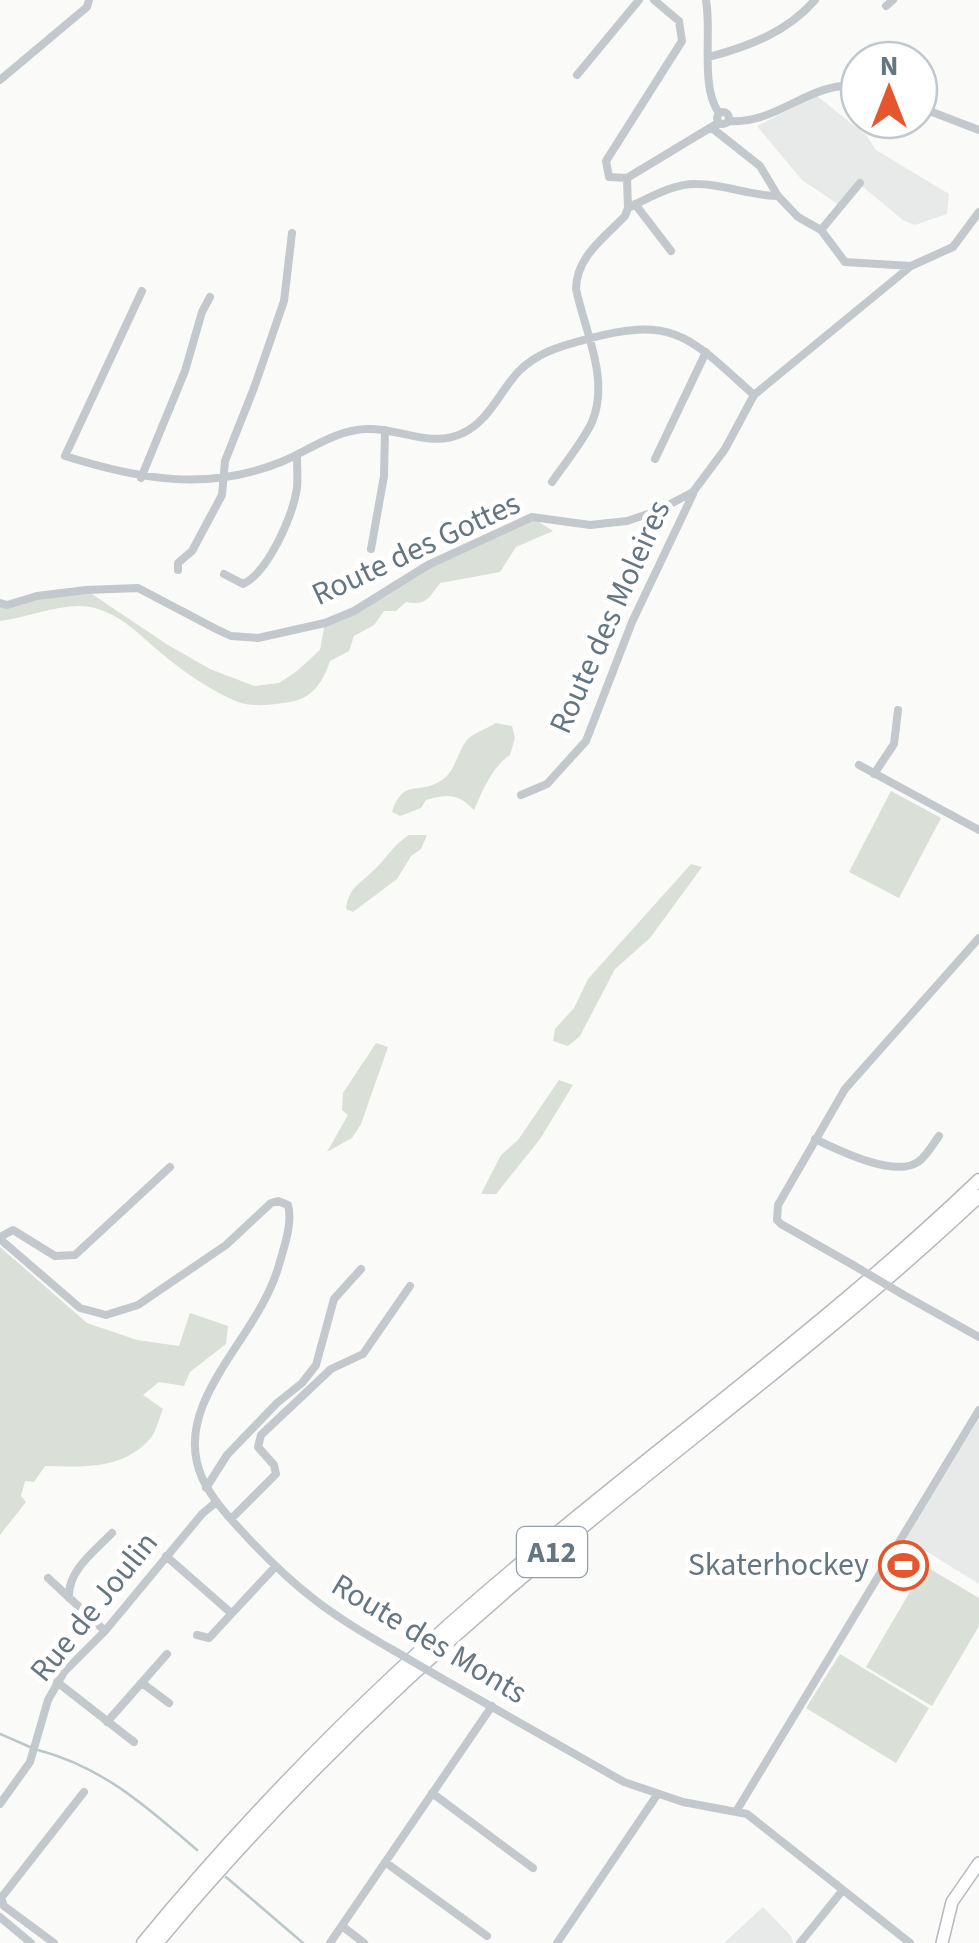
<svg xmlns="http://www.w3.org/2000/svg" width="979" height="1943" font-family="'Source Sans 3',sans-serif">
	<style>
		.built { fill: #e8e9e9 }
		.green { fill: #dadfd7 }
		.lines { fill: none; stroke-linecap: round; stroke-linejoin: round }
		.stream { stroke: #bbc7cb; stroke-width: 2.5 }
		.primary-casing { stroke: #b5babe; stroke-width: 14 }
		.highway-casing { stroke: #b4b9bd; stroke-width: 15 }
		.street { stroke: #c3c8cc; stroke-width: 8 }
		.primary { stroke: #fff; stroke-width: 11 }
		.highway { stroke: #fff; stroke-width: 12 }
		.street-bridge { stroke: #c3c8cc; stroke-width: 8 }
		.labels { text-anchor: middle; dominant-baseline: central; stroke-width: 10; stroke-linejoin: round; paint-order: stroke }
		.shield { fill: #fff; stroke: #939fa8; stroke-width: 2.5 }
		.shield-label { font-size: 30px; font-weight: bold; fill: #657683 }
		.street-label { font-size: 32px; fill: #657683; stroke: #fff }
		.poi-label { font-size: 32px; fill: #657683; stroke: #fff; text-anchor: end }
	</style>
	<rect width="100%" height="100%" fill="#fafaf8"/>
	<path class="built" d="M817,96l49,39 10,15 73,44 -2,20 -32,11 -11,-4 -42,-35 -23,19 -37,-25 -45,-54z
		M979,1419v165l-74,-46z
		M763,1907l28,29 2,7h-69z"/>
	<path class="green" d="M531,517l22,14 -37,16 -16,25 -60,11c-11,15 -14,23 -34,19l-10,9h-12l-10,14 -20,11 -5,15 -19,10c-8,24 -20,40 -47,42 -14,2 -31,4 -45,-1 -27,-11 -56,-31 -78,-50 -21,-17 -33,-33 -62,-43 -29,-10 -68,9 -98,12v-18l86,-13 82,55 42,24 44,17 25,-3 18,-12 23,-21 5,-27 101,-56z
		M496,723l16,3 3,12 -5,17c-18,12 -27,35 -36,55 -16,-17 -26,-16 -48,-10l-5,8 -21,8 -8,-4c11,-35 27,-16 50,-32 14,-9 15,-29 26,-41 7,-7 19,-10 28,-16z
		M891,791l50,27 -42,80 -50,-26z
		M409,835h18l-6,14 -10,7 -14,23 -44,33 -7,-3c2,-21 15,-26 28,-39 13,-12 19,-25 35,-35z
		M691,864l11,3 -52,71 -35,31 -35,67 -12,10 -15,-5 2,-12 19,-21 14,-29z
		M376,1043l12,4 -27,77 -9,14 -25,14 21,-37 -6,-5 1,-17z
		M559,1080l14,5 -33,54 -44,55h-15l20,-39 17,-15z
		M0,1247l87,76 50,17 42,6 11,-33 38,13 -2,18 -36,28 -6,14 -25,-4 -16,13 20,14c-4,9 -7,23 -13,30 -28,31 -67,28 -105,27l-11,16 -9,-1 -4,15 5,6 -26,33z
		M925,1566l54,32v28l-47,80 -66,-39z
		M840,1654l89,54 -33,55 -90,-55z"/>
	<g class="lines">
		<path class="stream" d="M0,1734l30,13
			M38,1750c65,17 109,57 159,100
			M226,1877l77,66"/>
		<defs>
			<path id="primary" d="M942,1943l10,-41 27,-39"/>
			<path id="highway" d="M143,1943c112,-136 237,-262 372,-375 154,-130 318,-248 464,-388
				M157,1943c110,-132 232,-253 363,-364 152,-129 314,-246 459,-383"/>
		</defs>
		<use href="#primary" class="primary-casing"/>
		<use href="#highway" class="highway-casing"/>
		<path class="street" d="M654,0l25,21 3,20 -76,120 3,16 18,1 91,-55
			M706,0c6,32 -6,88 13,113
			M886,6l7,-6
			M709,57c41,-11 78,-25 106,-57
			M577,75l62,-75
			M0,80l87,-73 2,-7
			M919,107l60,23
			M717 118a6 6 0 1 1 12 0a6 6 0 1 1-12 0Z
			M729,121c48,4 82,-41 130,-35
			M712,128l48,38 18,30 20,21 23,13 24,32 66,4
			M635,204l36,47
			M628,208c21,-10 46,-25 69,-24 27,0 53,12 81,12
			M821,230l39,-47
			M142,291l-77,165c73,23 142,36 216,6 27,-11 54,-32 85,-33 32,-2 65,20 97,4 26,-12 37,-42 56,-62 19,-19 42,-25 68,-32 89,-24 103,-1 167,56
			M655,459l51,-107
			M141,478l44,-107 17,-59 8,-15
			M552,482c13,-19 30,-39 40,-60 18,-43 -7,-90 -16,-133 0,-32 29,-52 49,-73l3,-8 -1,-30
			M371,549l13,-73 1,-46
			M178,570v-7l14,-12 30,-56 3,-34 29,-73 30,-87 8,-68
			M224,574l19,10c25,-11 50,-69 54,-96 1,-10 0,-22 0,-32
			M0,603l7,2 30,-9 49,-6 52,-2 78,41 15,7 27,2 67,-15 29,-12 74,-46 104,-48 58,8 37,-4 30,-10 36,-19 32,-43 29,-54 157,-129 42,-19 26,-35
			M859,765l120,65
			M874,774l20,-30 4,-34
			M521,795l26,-11 39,-43 46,-119 61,-128
			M815,1139c23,11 79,39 103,23 8,-5 15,-18 21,-26
			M0,1237l13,-7 42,26 20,-1 95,-88
			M0,1239l80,69 26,7 32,-10 88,-60 45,-42 7,-2 10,4c5,18 -4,42 -9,60 -15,52 -56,91 -76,140 -24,60 8,93 46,134 49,52 82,76 144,111
			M853,1265l-72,-41 -4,-4 1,-15 67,-116 134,-151
			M902,1294l77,43
			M206,1488l21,-33 50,-52 25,-20 14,-18 18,-66 27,-30
			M231,1519l45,-45 -2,-9 -16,-18 3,-12 70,-66 32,-15 47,-68
			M166,1556l65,57
			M48,1578l57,53
			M69,1598c-2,-27 26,-47 43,-65
			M197,1635l12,3 66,-71
			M441,1678l183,104 59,20 64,12 163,129
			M57,1682l77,60
			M142,1683l27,20
			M107,1722l60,-68
			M432,1793l101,75
			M0,1804l30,-42 18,-62 16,-28 41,-41 97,-117 13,-11
			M737,1810l242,-400
			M385,1862l102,74
			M0,1917l31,26
			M342,1926l22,17
			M54,1943l-50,-37 -3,-8 83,-106
			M330,1943l162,-237
			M557,1943l100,-148
			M800,1943l42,-52"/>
		<use href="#primary" class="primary"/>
		<use href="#highway" class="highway"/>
		<path class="street-bridge" d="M853,1265l49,29
			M393,1650l48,28"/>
	</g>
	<defs>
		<symbol id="stadium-ring" viewBox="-11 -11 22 22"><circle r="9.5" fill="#fff" stroke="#e4572e" stroke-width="1.5"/><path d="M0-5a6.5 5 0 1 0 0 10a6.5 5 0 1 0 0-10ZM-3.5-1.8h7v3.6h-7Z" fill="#e4572e"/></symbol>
	</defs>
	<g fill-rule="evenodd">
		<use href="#stadium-ring" x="876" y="1538" width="55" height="55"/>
	</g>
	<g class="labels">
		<rect class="shield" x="517" y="1527" width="70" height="50" rx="8"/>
		<g class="shield-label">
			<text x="552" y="1552">A12</text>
		</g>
		<g class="street-label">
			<text transform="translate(416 549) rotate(-25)">Route des Gottes</text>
			<text transform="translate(610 617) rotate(-66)">Route des Moleires</text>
			<text transform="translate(94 1607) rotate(-51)">Rue de Joulin</text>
			<text transform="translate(429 1639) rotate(31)">Route des Monts</text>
		</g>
		<g class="poi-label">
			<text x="869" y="1565">Skaterhockey</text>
		</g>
	</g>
	<g transform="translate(889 90)"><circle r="48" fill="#ffffff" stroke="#c1c8cd" stroke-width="2.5"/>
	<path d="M0-8L18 38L0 25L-18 38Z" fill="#e4572e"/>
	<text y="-15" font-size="28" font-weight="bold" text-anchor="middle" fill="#657683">N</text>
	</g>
</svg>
